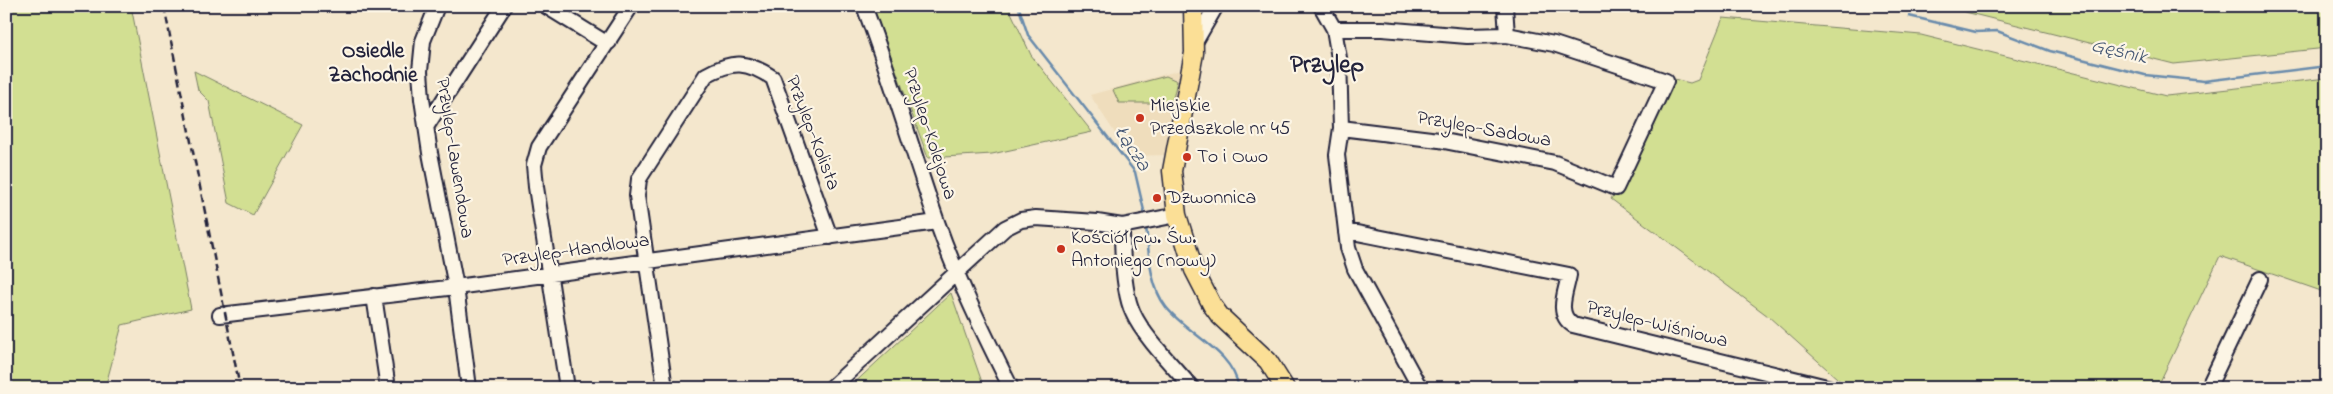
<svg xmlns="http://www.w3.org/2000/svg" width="2333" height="394" font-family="'Indie Flower',sans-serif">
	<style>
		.built { fill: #efddbc }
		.green { fill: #d2df92; stroke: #7a8066 }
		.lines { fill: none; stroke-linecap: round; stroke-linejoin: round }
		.stream { stroke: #698bac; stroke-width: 2.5 }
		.minor-casing { stroke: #22223b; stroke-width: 18 }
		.major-casing { stroke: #22223b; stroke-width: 21 }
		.minor { stroke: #fcf5e5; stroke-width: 14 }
		.major { stroke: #fbdf96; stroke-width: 18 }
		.rail { stroke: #22223b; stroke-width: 2.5; stroke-dasharray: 8 4; stroke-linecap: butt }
		.poi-dot { fill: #c8321e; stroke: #fcf5e5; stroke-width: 2 }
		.labels { text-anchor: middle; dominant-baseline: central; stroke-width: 4.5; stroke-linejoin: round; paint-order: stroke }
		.poi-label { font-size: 20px; fill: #22223b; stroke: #fcf5e5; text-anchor: start }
		.street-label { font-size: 20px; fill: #22223b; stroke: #fcf5e5 }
		.neighbourhood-label { font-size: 21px; font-weight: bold; fill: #22223b; stroke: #fcf5e5 }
		.water-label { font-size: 21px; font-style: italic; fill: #455774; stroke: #fcf5e5 }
		.district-label { font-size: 25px; font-weight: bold; fill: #22223b; stroke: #fcf5e5 }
	</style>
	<rect width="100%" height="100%" fill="#f4e7cd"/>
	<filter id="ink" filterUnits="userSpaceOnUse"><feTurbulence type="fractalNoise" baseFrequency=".02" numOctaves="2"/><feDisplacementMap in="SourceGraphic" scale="10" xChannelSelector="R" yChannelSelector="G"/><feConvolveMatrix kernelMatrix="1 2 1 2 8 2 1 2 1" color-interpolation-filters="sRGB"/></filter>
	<g filter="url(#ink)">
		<path class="built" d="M1184,69l-17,86 -37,1 -40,-61z"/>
		<path class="green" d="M6,6h125l60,303 -69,16 -17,63h-99z
			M879,6h129l23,49 61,77 -100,22 -64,4 -53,-146z
			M1941,6h386v42l-153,16z
			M1723,18l198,17 245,61 161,-18v215l-107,-37 -63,132h-309l-80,-72 -157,-117 63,-120 16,4 8,-3z
			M194,71l109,54 -50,90 -24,-12 -20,-102 -11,-11z
			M1166,76l11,5 -5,22h-53l-6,-13z
			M951,293l33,95h-135z"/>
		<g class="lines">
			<path class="stream" d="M1019,8l9,27 107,137 10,43
				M1909,16l67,16 21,-1 53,20 95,24 59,6 123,-15
				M1146,226c3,26 3,59 20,81 22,28 66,43 73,81"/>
			<defs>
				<path id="minor" d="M437,6l-14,35 -3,30 2,28 8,54 26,134 13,101
					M546,6l55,34 8,2
					M864,6c27,71 48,144 73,216 20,57 47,112 74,166
					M1321,6l13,23 5,29 2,70 -4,27 11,93 7,21 65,119
					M1505,6l2,29
					M1334,29h48l85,7 40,-1 47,9 112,37 -50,107 -61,-25 -116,-23 -98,-12
					M1194,44l22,-38
					M426,127l78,-121
					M1122,226c0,23 1,66 11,87 10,23 42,55 59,75
					M1346,233h11l212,42c-3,17 -14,39 4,50l258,63
					M374,296l14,92
					M220,315l236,-28 481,-65
					M567,388l-31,-201 -2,-22 5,-18 92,-141
					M665,388l-28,-192 2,-17 67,-104c27,-15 41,-14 67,3l57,159
					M831,388l174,-160 16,-8 15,-2 61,4 25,4 55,-11
					M2208,388l52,-109"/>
				<path id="major" d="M1193,6l1,47 -22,118 5,44 17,55 18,35 8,11 48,45 17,27"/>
			</defs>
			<use href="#minor" class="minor-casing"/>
			<use href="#major" class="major-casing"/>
			<use href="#minor" class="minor"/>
			<use href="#major" class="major"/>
			<path class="rail" d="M164,6l76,382"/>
		</g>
	</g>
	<g class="poi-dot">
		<circle cx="1140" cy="118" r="5"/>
		<circle cx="1187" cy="157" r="5"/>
		<circle cx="1157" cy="198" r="5"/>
		<circle cx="1061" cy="249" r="5"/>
	</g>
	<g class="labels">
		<g class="poi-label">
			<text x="1150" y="106">Miejskie<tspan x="1150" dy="23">Przedszkole nr 45</tspan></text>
			<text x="1197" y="157">To i Owo</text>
			<text x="1167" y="198">Dzwonnica</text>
			<text x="1071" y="238">Kościół pw. Św.<tspan x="1071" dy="23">Antoniego (nowy)</tspan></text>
		</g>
		<g class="street-label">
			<text transform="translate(1484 130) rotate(10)">Przylep-Sadowa</text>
			<text transform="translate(812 133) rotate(69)">Przylep-Kolista</text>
			<text transform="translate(929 134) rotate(72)">Przylep-Kolejowa</text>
			<text transform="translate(454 158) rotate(81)">Przylep-Lawendowa</text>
			<text transform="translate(576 251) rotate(-8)">Przylep-Handlowa</text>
			<text transform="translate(1657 325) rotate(14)">Przylep-Wiśniowa</text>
		</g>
		<g class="neighbourhood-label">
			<text x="373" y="52">Osiedle<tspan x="373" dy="24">Zachodnie</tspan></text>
		</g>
		<g class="water-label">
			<text transform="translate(2119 52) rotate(13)">Gęśnik</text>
			<text transform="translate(1132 149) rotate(57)">Łącza</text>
		</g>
		<g class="district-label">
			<text x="1327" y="66">Przylep</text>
		</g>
	</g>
	<rect width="2333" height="394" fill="none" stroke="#fcf5e5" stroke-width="25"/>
	<rect x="12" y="12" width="2308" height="369" fill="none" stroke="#22223b" stroke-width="2" filter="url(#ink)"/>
</svg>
